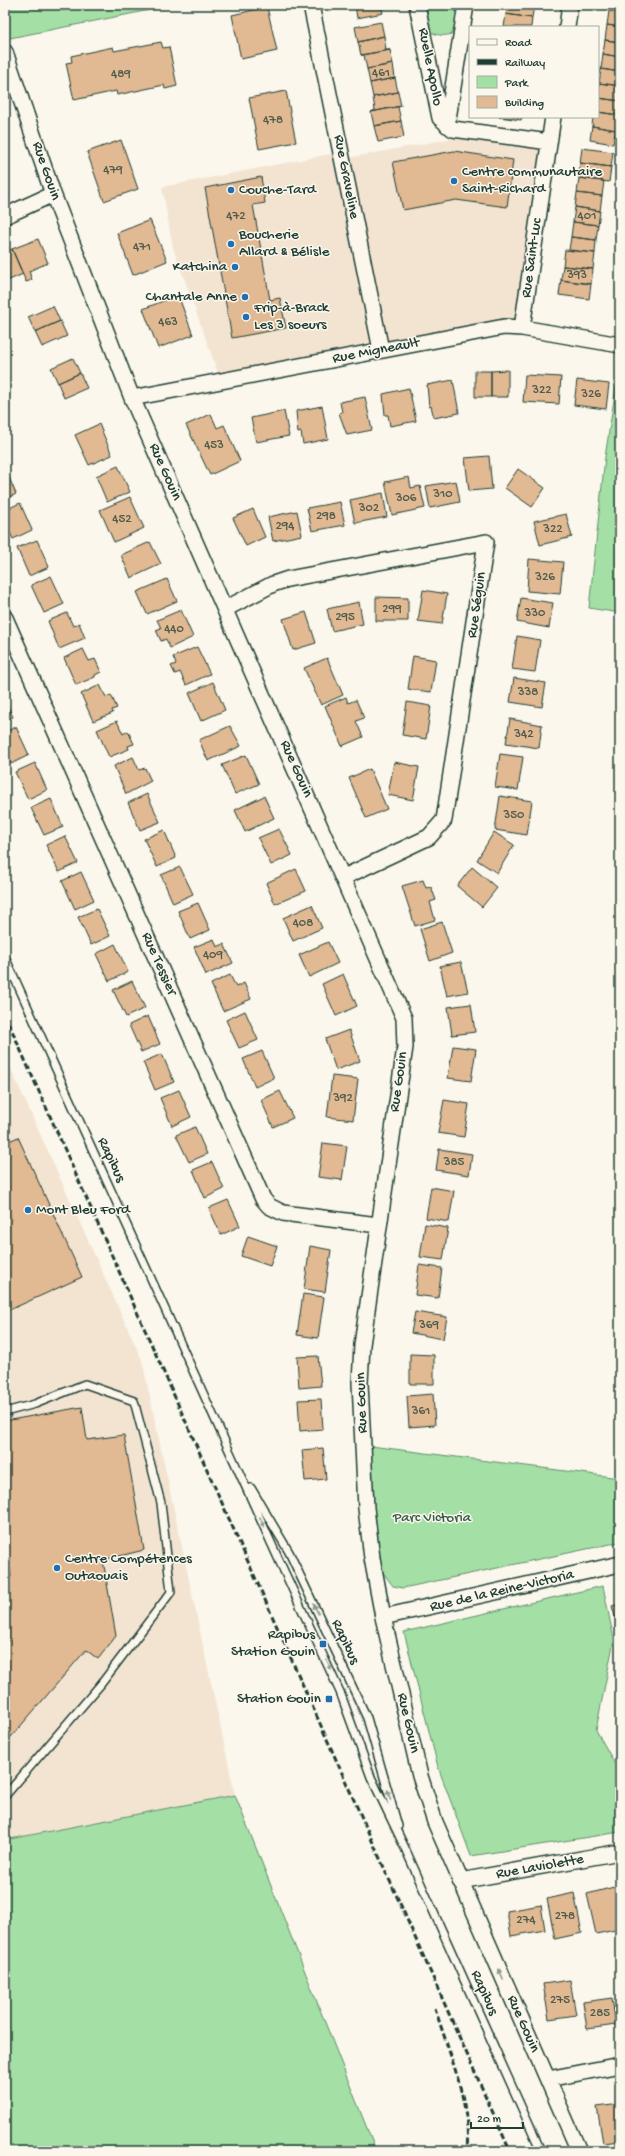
<svg xmlns="http://www.w3.org/2000/svg" width="625" height="2156" font-family="'Gochi Hand',sans-serif">
	<style>
		.built { fill: #f3e4d1 }
		.green { fill: #a4dfa5; stroke: #628e6c }
		.building { fill: #e1b992; stroke: #1f3d34 }
		.lines { fill: none; stroke-linecap: round; stroke-linejoin: round }
		.lane-casing { stroke: #1f3d34; stroke-width: 10 }
		.street-casing { stroke: #1f3d34; stroke-width: 18 }
		.lane { stroke: #fbf7ec; stroke-width: 7 }
		.street { stroke: #fbf7ec; stroke-width: 15 }
		.rail { stroke: #1f3d34; stroke-width: 3; stroke-dasharray: 6 3; stroke-linecap: butt }
		.oneway { fill: #8d9a90 }
		.poi-dot { fill: #1f6fb2; stroke: #fbf7ec; stroke-width: 1.5 }
		.labels { text-anchor: middle; dominant-baseline: central; stroke-width: 3; stroke-linejoin: round; paint-order: stroke }
		.number-label { font-size: 13px; fill: #505c4c }
		.street-label { font-size: 15px; fill: #1f3d34; stroke: #fbf7ec }
		.poi-label { font-size: 15px; fill: #1f3d34; stroke: #fbf7ec; text-anchor: start }
		.park-label { font-size: 15px; fill: #3a5d4b; stroke: #fbf7ec }
	</style>
	<rect width="100%" height="100%" fill="#fbf7ec"/>
	<filter id="ink" filterUnits="userSpaceOnUse"><feTurbulence type="fractalNoise" baseFrequency=".025" numOctaves="2"/><feDisplacementMap in="SourceGraphic" scale="8" xChannelSelector="R" yChannelSelector="G"/><feConvolveMatrix kernelMatrix="1 2 1 2 8 2 1 2 1" color-interpolation-filters="sRGB"/></filter>
	<g filter="url(#ink)">
		<path class="built" d="M480,133l69,9 -27,186 -301,53 -48,-133 -11,-61 179,-35 2,7z
			M5,1056l137,304 93,435 -230,45z"/>
		<path class="green" d="M5,5h170l-170,34z
			M417,5h49l-4,25c-16,8 -25,7 -40,-3z
			M620,361v252l-31,-5 16,-151z
			M363,1445l257,33v64l-217,46 -10,-2 -21,-28z
			M603,1586l11,54 -18,90 24,43v59l-149,24 -33,-89 -34,-135z
			M235,1795l141,356h-371v-311z"/>
		<path class="building" d="M355,5h26l2,8 -26,5z
			M508,5h26l-2,13 -26,-4z
			M267,7l10,44 -36,8 -9,-44z
			M609,11l11,2v14l-13,-2z
			M506,14l26,4 -1,9h-27z
			M381,22l3,14 -26,6 -3,-15z
			M607,25l13,2v15l-15,-2z
			M384,36l2,14h4l-29,5 -3,-13z
			M605,40l15,2v15l-17,-3z
			M161,42l2,6 6,-1 8,39 -12,3 -1,-4 -47,10 -1,-4 -42,9 -8,-37 6,-1 -1,-6 42,-9 1,4z
			M390,50l3,14 -26,5 -3,-14h-3z
			M603,54l17,3v15l-19,-3z
			M393,64l2,14 -25,5 -3,-14z
			M601,69l19,3v14l-21,-3z
			M395,78l3,14 -25,5 -3,-14z
			M599,83l21,3v15l-22,-3z
			M286,91l10,51 -37,7 -10,-51z
			M398,92l3,14 -30,6 4,-2 -2,-13z
			M598,98l22,3 -2,14 -20,-3z
			M401,106l-3,1 3,14 -27,5 -3,-14z
			M598,112l20,3 -2,15 -24,-4 1,-9h5z
			M499,117h23l-1,3z
			M401,121l3,16 -26,5 -4,-16z
			M592,126l24,4 -3,14 -23,-4z
			M121,140l17,49 -34,12 -17,-49z
			M582,148l31,4 -2,15 -31,-4z
			M454,151l59,9 -6,47 -51,-7 -53,10 -10,-48z
			M580,163l31,4 -2,15 -30,-4z
			M261,177l4,26 -12,2 17,95 10,-2 6,30 -54,10 -27,-150z
			M579,178l25,3 -2,15 -25,-3z
			M577,193l25,3 -2,15 -25,-4z
			M575,207l25,4 -2,14 -25,-3z
			M150,220l17,41 -34,14 -16,-42z
			M573,222l25,3 -2,15 -25,-3z
			M571,237l25,3 -1,13 -26,-3z
			M38,239l10,24 -19,8 3,9 -6,2 -14,-33z
			M12,249l11,25 -16,7 -2,-5v-24z
			M565,250l30,3 -2,16 -30,-3z
			M563,266l30,3 -2,15 -30,-4z
			M561,280l30,4 -2,15 -30,-4z
			M178,295l15,40 -35,13 -15,-39z
			M53,306l7,15 -25,11 -7,-15z
			M60,321l7,15 -25,11 -7,-15z
			M73,358l7,15 -22,10 -7,-15z
			M508,370v27h-17v-26z
			M475,371h16v26h-16z
			M80,373l7,15 -23,10 -6,-15z
			M525,375l36,2 -2,27 -36,-2z
			M453,380l6,33 -25,5 -3,-12 -2,1 -2,-22z
			M577,380l32,4 -3,25 -32,-4z
			M409,388l7,33 -26,5 -2,-11h-3l-2,-21z
			M365,397l7,33 -25,5 -8,-22 3,-1 -2,-10z
			M322,406l6,33 -25,5 -2,-12 -3,1 -2,-22z
			M284,411l5,25 -33,6 -5,-24z
			M211,414l6,14 7,-3 16,36 -30,14 -24,-50z
			M99,424l13,31 -23,10 -14,-30z
			M489,456l3,33 -23,2 -4,-33z
			M118,466l12,26 -23,10 -11,-26z
			M5,468l11,26 -11,5z
			M518,469l27,19 -13,19 -27,-19z
			M409,477l2,11 9,-2 5,22 -33,7 -7,-33z
			M456,481l4,21 -30,6 -4,-22z
			M383,493l4,24 -32,6 -5,-23z
			M130,497l14,31 -30,14 -14,-32z
			M340,502l5,23 -33,6 -5,-23z
			M20,503l12,27 -19,9 -8,-17v-12z
			M253,509l12,28 -19,9 -13,-28z
			M297,511l5,24 -29,6 -5,-24z
			M566,514l6,23 -32,8 -6,-24z
			M37,540l12,27 -20,9 -12,-28z
			M150,542l11,22 -30,14 -10,-23z
			M529,559l34,3 -3,32 -33,-3z
			M51,576l13,28 -20,9 -13,-28z
			M167,579l10,22 -30,13 -10,-22z
			M423,590l24,4 -5,30 -24,-3z
			M376,597l32,1v23h-32z
			M521,598l32,5 -4,25 -32,-6z
			M359,602l4,22 -31,7 -5,-22z
			M181,610l12,27 -23,11 -4,-9 -5,2 -5,-11 5,-2 -4,-8z
			M306,612l10,31 -23,7 -10,-31z
			M67,613l6,13 6,-3 6,15 -26,11 -11,-28z
			M517,636l23,4 -5,32 -23,-3z
			M197,647l13,27 -24,11 -6,-13 -5,2 -4,-8 5,-2 -3,-7z
			M83,649l6,12 6,-2 6,13 -6,3v2l-19,8 -12,-27z
			M413,656l23,4 -5,32 -23,-3z
			M327,658l16,37 -22,10 -17,-37z
			M514,678l32,5 -4,24 -32,-5z
			M213,682l12,28 -24,11 -12,-28z
			M100,685l6,12 5,-2 6,13 -5,2 1,3 -20,8 -12,-27z
			M346,697l2,6 8,-3 8,18 -8,3 7,16 -21,9 -17,-40z
			M5,700l8,17 -8,4z
			M407,702l24,4 -5,33 -24,-4z
			M510,719l32,6 -3,23 -33,-5z
			M117,721l6,13 5,-3 6,13 -6,2 1,3 -20,8 -12,-27z
			M230,726l11,20 -33,15 -9,-21z
			M16,727l13,28 -18,9 -6,-13v-19z
			M500,754l23,3 -5,33 -23,-3z
			M246,755l13,29 -24,10 -13,-29z
			M133,757l6,13 6,-2 6,13 -25,13 -12,-28z
			M394,762l25,5 -6,33 -25,-5z
			M35,763l12,27 -19,9 -13,-27z
			M370,769l17,40 -21,9 -17,-40z
			M147,794l13,28 -20,8 -12,-27z
			M264,796l10,22 -29,14 -10,-22z
			M500,796l32,5 -5,34 -32,-5z
			M51,799l12,28 -19,8 -13,-27z
			M279,829l13,26 -21,10 -13,-27z
			M164,830l12,28 -19,9 -13,-28z
			M494,832l20,13 -17,28 -20,-13z
			M65,836l13,27 -19,9 -13,-27z
			M180,867l13,27 -20,9 -12,-28z
			M472,867l25,21 -15,19 -25,-21z
			M296,869l10,22 -31,13 -9,-21z
			M81,872l13,28 -19,9 -13,-28z
			M423,880l3,8 5,-1 5,13 -6,2 5,18 -20,6 -13,-40z
			M198,903l12,27 -20,9 -12,-28z
			M312,905l10,23 -29,13 -10,-23z
			M97,909l13,27 -19,9 -13,-28z
			M442,922l10,31 -22,8 -10,-32z
			M214,939l3,8 7,-3 9,19 -27,12 -12,-28z
			M328,942l10,21 -29,14 -10,-22z
			M115,944l13,28 -19,9 -13,-27z
			M461,962l7,30 -21,4 -7,-30z
			M343,974l14,32 -21,10 -14,-32z
			M230,975l6,12 8,-4 7,16 -28,12 -12,-27z
			M132,981l13,27 -19,9 -13,-27z
			M471,1004l4,28 -23,3 -4,-28z
			M245,1011l13,29 -19,8 -13,-28z
			M148,1016l12,28 -19,8 -12,-27z
			M349,1030l11,31 -24,9 -11,-31z
			M453,1046l23,3 -5,32 -23,-3z
			M262,1051l12,27 -19,9 -12,-28z
			M162,1054l12,28 -19,8 -12,-28z
			M332,1076l26,3 -5,41 -26,-3z
			M179,1090l12,27 -19,9 -12,-28z
			M280,1091l13,27 -20,9 -12,-27z
			M444,1100l25,4 -5,33 -26,-4z
			M195,1127l12,27 -18,8 -13,-27z
			M18,1137l64,140 -77,35v-169z
			M323,1143l24,3 -5,34 -24,-3z
			M439,1149l33,5 -3,21 -33,-5z
			M212,1162l12,27 -19,9 -12,-28z
			M431,1187l23,4 -5,31 -23,-4z
			M228,1200l12,26 -19,9 -12,-27z
			M425,1224l23,4 -5,32 -23,-3z
			M248,1236l29,10 -7,20 -29,-10z
			M310,1246l21,4 -6,42 -21,-3z
			M419,1265l23,3 -4,30 -23,-3z
			M303,1294l21,3 -6,41 -21,-3z
			M415,1312l32,5 -4,22 -32,-6z
			M410,1354l24,1v29h-24z
			M318,1356l3,30 -22,2 -2,-31z
			M433,1394l2,31 -26,2 -2,-31z
			M321,1399l2,30 -23,2 -2,-31z
			M82,1407l5,33 37,-5 20,115 -41,10 13,76 -18,23 -12,-9 -81,94v-164l2,2 4,-6 -6,-31v-124z
			M323,1448l3,31 -21,2 -3,-31z
			M620,1604v26h-1l-7,-24z
			M614,1887l6,28v14l-24,5 -9,-40z
			M574,1893l8,40 -27,6 -8,-40z
			M541,1905l4,25 -34,6 -4,-25z
			M570,1980l6,35 -27,4 -6,-35z
			M612,1998l4,27 -29,4 -4,-27z
			M620,2104v37l-17,2 -6,-36z"/>
		<g class="lines">
			<defs>
				<path id="lane" d="M5,957l273,601 62,134 31,85 33,69 137,305
					M5,1412l30,-8 50,-20 49,17 27,102 10,89 -70,92 -96,112
					M251,1488l38,64 78,166 31,108"/>
				<path id="street" d="M311,5l70,345
					M417,5l23,113 13,11 96,13
					M567,27l3,-22
					M5,52l48,142 79,204 272,620 1,29 -43,298 -2,38 6,125 6,50 11,59 37,159 15,46 144,329
					M447,125l19,-120
					M5,216l48,-22
					M522,328l31,-211
					M132,398l372,-71 18,1 98,17
					M225,609l48,-25 15,-5 198,-37 -42,278 -15,17 -85,40
					M5,618l258,581 6,7 14,7 95,12
					M383,1617l237,-53
					M460,1881l160,-29
					M548,2079l72,-14"/>
			</defs>
			<use href="#lane" class="lane-casing"/>
			<use href="#street" class="street-casing"/>
			<use href="#lane" class="lane"/>
			<use href="#street" class="street"/>
			<path class="rail" d="M5,1015l505,1136
				M435,2008c14,46 36,94 32,143"/>
		</g>
		<defs><path id="oneway-solid" d="M-6-.8H1V-3.2L6.5 0L1 3.2V.8H-6Z"/></defs>
		<g class="oneway">
			<use href="#oneway-solid" transform="translate(262 1522) rotate(66)"/>
			<use href="#oneway-solid" transform="translate(316 1609) rotate(-115)"/>
			<use href="#oneway-solid" transform="translate(329 1665) rotate(67)"/>
			<use href="#oneway-solid" transform="translate(389 1795) rotate(-106)"/>
			<use href="#oneway-solid" transform="translate(501 1974) rotate(-114)"/>
		</g>
	</g>
	<g class="poi-dot">
		<circle cx="454" cy="181" r="4"/>
		<circle cx="231" cy="190" r="4"/>
		<circle cx="231" cy="244" r="4"/>
		<circle cx="235" cy="267" r="4"/>
		<circle cx="245" cy="297" r="4"/>
		<circle cx="246" cy="317" r="4"/>
		<circle cx="28" cy="1210" r="4"/>
		<circle cx="57" cy="1568" r="4"/>
		<rect x="319" y="1640" width="8" height="8" rx="2"/>
		<rect x="325" y="1695" width="8" height="8" rx="2"/>
	</g>
	<g class="labels">
		<g class="number-label">
			<text x="381" y="73">461</text>
			<text x="121" y="74">489</text>
			<text x="273" y="120">478</text>
			<text x="113" y="170">479</text>
			<text x="236" y="216">472</text>
			<text x="587" y="216">401</text>
			<text x="142" y="247">471</text>
			<text x="577" y="275">393</text>
			<text x="168" y="322">463</text>
			<text x="542" y="390">322</text>
			<text x="591" y="394">326</text>
			<text x="214" y="445">453</text>
			<text x="443" y="494">310</text>
			<text x="406" y="498">306</text>
			<text x="369" y="508">302</text>
			<text x="326" y="516">298</text>
			<text x="122" y="519">452</text>
			<text x="285" y="526">294</text>
			<text x="553" y="529">322</text>
			<text x="545" y="577">326</text>
			<text x="392" y="609">299</text>
			<text x="535" y="613">330</text>
			<text x="345" y="617">295</text>
			<text x="174" y="629">440</text>
			<text x="528" y="692">338</text>
			<text x="524" y="734">342</text>
			<text x="514" y="815">350</text>
			<text x="303" y="923">408</text>
			<text x="213" y="955">409</text>
			<text x="343" y="1098">392</text>
			<text x="454" y="1162">385</text>
			<text x="429" y="1325">369</text>
			<text x="421" y="1411">361</text>
			<text x="565" y="1916">278</text>
			<text x="526" y="1920">274</text>
			<text x="560" y="2000">275</text>
			<text x="600" y="2013">285</text>
		</g>
		<g class="street-label">
			<text transform="translate(430 67) rotate(79)">Ruelle Apollo</text>
			<text transform="translate(46 171) rotate(71)">Rue Gouin</text>
			<text transform="translate(346 177) rotate(79)">Rue Graveline</text>
			<text transform="translate(532 258) rotate(-82)">Rue Saint-Luc</text>
			<text transform="translate(376 351) rotate(-11)">Rue Migneault</text>
			<text transform="translate(165 472) rotate(66)">Rue Gouin</text>
			<text transform="translate(477 605) rotate(-82)">Rue Séguin</text>
			<text transform="translate(296 769) rotate(66)">Rue Gouin</text>
			<text transform="translate(159 964) rotate(66)">Rue Tessier</text>
			<text transform="translate(399 1082) rotate(-82)">Rue Gouin</text>
			<text transform="translate(111 1160) rotate(65)">Rapibus</text>
			<text transform="translate(362 1403) rotate(-92)">Rue Gouin</text>
			<text transform="translate(502 1591) rotate(-13)">Rue de la Reine-Victoria</text>
			<text transform="translate(345 1642) rotate(65)">Rapibus</text>
			<text transform="translate(408 1723) rotate(77)">Rue Gouin</text>
			<text transform="translate(540 1867) rotate(-10)">Rue Laviolette</text>
			<text transform="translate(484 1993) rotate(66)">Rapibus</text>
			<text transform="translate(523 2024) rotate(66)">Rue Gouin</text>
		</g>
		<g class="poi-label">
			<text x="462" y="172">Centre communautaire<tspan x="462" dy="17">Saint-Richard</tspan></text>
			<text x="239" y="190">Couche-Tard</text>
			<text x="239" y="235">Boucherie<tspan x="239" dy="17">Allard &amp; Bélisle</tspan></text>
			<text x="227" y="267" text-anchor="end">Katchina</text>
			<text x="237" y="297" text-anchor="end">Chantale Anne</text>
			<text x="254" y="308">Frip-à-Brack<tspan x="254" dy="17">Les 3 soeurs</tspan></text>
			<text x="36" y="1210">Mont Bleu Ford</text>
			<text x="65" y="1559">Centre Compétences<tspan x="65" dy="17">Outaouais</tspan></text>
			<text x="315" y="1635" text-anchor="end">Rapibus<tspan x="315" dy="17">Station Gouin</tspan></text>
			<text x="321" y="1699" text-anchor="end">Station Gouin</text>
		</g>
		<g class="park-label">
			<text x="432" y="1518">Parc Victoria</text>
		</g>
	</g>
	<rect width="625" height="2156" fill="none" stroke="#fbf7ec" stroke-width="20"/>
	<rect x="10" y="10" width="605" height="2136" fill="none" stroke="#1f3d34" stroke-width="1.5" filter="url(#ink)"/>
	<rect x="469" y="26" width="130" height="92" fill="#fbf7ec" stroke="#a3ada2"/>
	<rect x="477" y="39" width="20" height="6" fill="#fbf7ec" stroke="#a3ada2"/>
	<text x="505" y="46" font-size="12" fill="#1f3d34">Road</text>
	<rect x="477" y="59" width="20" height="6" fill="#1f3d34" stroke="#a3ada2"/>
	<text x="505" y="66" font-size="12" fill="#1f3d34">Railway</text>
	<rect x="477" y="76" width="20" height="12" fill="#a4dfa5" stroke="#a3ada2"/>
	<text x="505" y="86" font-size="12" fill="#1f3d34">Park</text>
	<rect x="477" y="96" width="20" height="12" fill="#e1b992" stroke="#a3ada2"/>
	<text x="505" y="106" font-size="12" fill="#1f3d34">Building</text>
	<path d="M471 2122v6h52v-6" fill="none" stroke="#1f3d34" stroke-width="2"/>
	<text x="477" y="2122" font-size="12" fill="#1f3d34" stroke="#fbf7ec" stroke-width="3" paint-order="stroke">20 m</text>
</svg>
